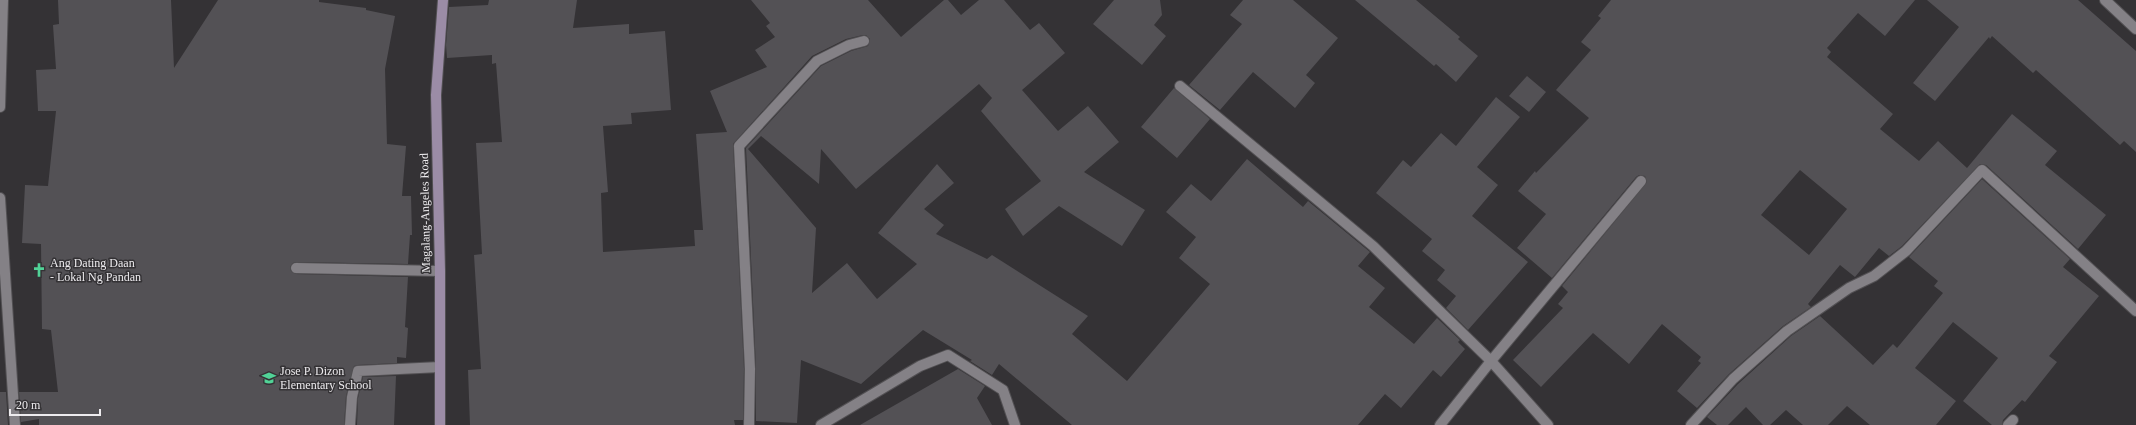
<svg xmlns="http://www.w3.org/2000/svg" width="2136" height="425" font-family="'Times New Roman',serif">
	<style>
		.building { fill: #535155; fill-rule: evenodd }
		.lines { fill: none; stroke-linecap: round; stroke-linejoin: round }
		.service-casing { stroke: #525053; stroke-width: 12 }
		.minor-casing { stroke: #525053; stroke-width: 12 }
		.secondary-casing { stroke: #525053; stroke-width: 12 }
		.service { stroke: #848186; stroke-width: 10 }
		.minor { stroke: #848186; stroke-width: 10 }
		.secondary { stroke: #9b8ca6; stroke-width: 10 }
		.labels { text-anchor: middle; dominant-baseline: central; stroke-width: 3; stroke-linejoin: round; paint-order: stroke }
		.street-label { font-size: 12px; fill: #edebee; stroke: #343235 }
		.poi-label { font-size: 12px; fill: #edebee; stroke: #343235; text-anchor: start }
	</style>
	<rect width="100%" height="100%" fill="#343235"/>
	<path class="building" d="M58,0h113l3,68 44,-68h101v2l47,6v2l29,6 -10,53 2,75 19,2 -4,50h9l1,39h-2l-2,29 -112,-2 -3,1 -3,4 1,4 5,3 112,3 -3,50 3,1 -2,30 -9,-1v6l-39,2 -4,1 -8,30 -2,29h-305v-6l-18,3 -2,-30h39l-7,-62 -9,-1 -1,-85 -19,-1 3,-58 23,1 8,-75h-18l-2,-41 20,-1 -3,-44 6,-1z
		M489,0h88l-4,28 56,-4v10l36,-3 6,79 -40,3 1,11 -29,2 5,66 -7,1 2,59 92,-6 -1,-16h9l-7,-96 31,-2 -17,-41 57,-24 -12,-17 20,-13 -9,-11 4,-3 -19,-23h117l33,37 43,-37h4l13,15 18,-15h25l26,30 9,-7 26,30 -43,37 36,41 30,-25 31,36 -35,30 61,38 -23,36 -63,-40 -36,30 -18,-27 36,-28 -60,-70 11,-13 -13,-14 -123,105 -35,-40 -2,35 -58,-48 -13,13 68,79 -4,65 35,-30 30,36 40,-35 -39,-31 59,-69 17,19 -30,26 20,16 -8,9 51,25 5,-4 96,61 -16,18 55,47 83,-97 -31,-26 17,-21 -30,-25 25,-28 20,17 36,-42 56,48 5,-6 62,51 -12,14 27,22 -16,19 45,37 23,-26 23,22 -2,2 7,7 -24,28 -8,-7 -32,38 -16,-14 -27,31h-286l-73,-61 -7,11 -22,-14 2,-1 -49,-30 -62,54 -60,-24 -4,63 -41,-2v-52l-10,-221 75,-82 30,-15 17,-5 2,-7 -4,-4h-3l-17,4 -34,17 -79,88 11,225 -1,51h-9l1,5h-265l-2,-55 13,-1 -7,-114 8,-1 -6,-111 26,-1 -6,-79 -4,1v-9l-45,3 -1,-13 3,-38 39,-2z
		M1114,0h46l2,15 -8,10 12,11 -24,29 -49,-41z
		M1243,0h50l45,38 -32,37 9,8 -20,25 -42,-36 -33,38 -31,-25 53,-61 -12,-9z
		M1355,0h61l44,37 -2,2 20,17 -22,26 -20,-18 -2,2z
		M1611,0h304l-30,36 -27,-23 -31,35 4,4 -4,5 66,57 -13,15 39,32 19,-20 29,27 45,-54 45,37 -12,14 61,50 -28,34 -92,-84 -6,-1 -78,82 -13,10 -10,-8 -24,29 -15,-12 -32,39 3,3 -28,19 -54,48 -32,34 -20,-17 24,-28 -3,-2 3,-4 -39,-33 -33,40 -36,-31 -52,54 -28,-27 50,-52 -5,-4 10,-12 -6,-6 85,-104 -2,-6 -6,-1 -3,2 -84,101 -35,-30 29,-34 -28,-23 17,-20 1,2 53,-55 -33,-28 35,-40 -10,-8 20,-24 -3,-2zM1800,170l47,39 -38,46 -48,-40z
		M1927,0h151l58,51v101l-12,-11 -4,4 -84,-75 -3,3 -41,-37 -2,3 -1,-2 -54,64 -22,-18 46,-56z
		M1527,76l19,16 -17,20 -20,-16z
		M1174,88l36,31 -33,39 -36,-31z
		M1496,97l24,20 -43,50 21,18 -26,31 56,46 -60,68 -22,-22 10,-12 -19,-16 8,-10 -23,-19 10,-12 -56,-46 27,-33 8,7 30,-34 15,13z
		M1982,179l88,80 -7,8 36,29 -50,60 8,6 -32,40 -3,-2 -19,20 -1,5h-10l-29,-24 35,-43 -45,-36 -38,46 41,33 -20,24h-66l-23,-19 -19,19h-25l-17,-15 -16,15h-7l-17,-18 -18,18h-11l-10,-8 31,-33 53,-48 29,-20 53,49 20,-21 4,4 46,-55 -9,-7 4,-5 -29,-24z
		M958,369l27,17 -8,12 15,27h-132z
		M396,376l-2,49h-37l1,-27 5,-21z
		M0,392h6l2,33h-8z"/>
	<g class="lines">
		<defs>
			<path id="service" d="M296,268l144,3
				M350,425l2,-28 6,-26 82,-4"/>
			<path id="minor" d="M2105,0l31,29
				M1180,86l193,160 118,115 57,64
				M0,107l3,-107
				M0,198l15,227
				M749,425l1,-56 -11,-223 78,-85 32,-16 15,-4
				M821,425l99,-59 28,-11 55,35 12,35
				M1440,425l51,-64 150,-180
				M1691,425l42,-46 54,-48 62,-43 25,-12 32,-25 76,-81 154,141
				M2008,425l5,-5"/>
			<path id="secondary" d="M440,425v-154l-4,-176 7,-95"/>
		</defs>
		<use href="#service" class="service-casing"/>
		<use href="#minor" class="minor-casing"/>
		<use href="#secondary" class="secondary-casing"/>
		<use href="#service" class="service"/>
		<use href="#minor" class="minor"/>
		<use href="#secondary" class="secondary"/>
	</g>
	<defs>
		<symbol id="church-bare" viewBox="-9 -9 18 18"><path d="M-1.2-6h2.4v3.5h3.3v2.4h-3.3V6h-2.4V-.1h-3.3v-2.4h3.3Z" fill="#51d397" stroke="#343235" stroke-width="2.5" paint-order="stroke"/></symbol>
		<symbol id="school-bare" viewBox="-9 -9 18 18"><path d="M0-5L7-2L0 1L-7-2ZM-4 1L0 2.5L4 1V4Q0 6-4 4Z" fill="#51d397" stroke="#343235" stroke-width="2.5" paint-order="stroke"/></symbol>
	</defs>
	<g fill-rule="evenodd">
		<use href="#church-bare" x="29" y="260" width="20" height="20"/>
		<use href="#school-bare" x="259" y="368" width="20" height="20"/>
	</g>
	<g class="labels">
		<g class="street-label">
			<text transform="translate(425 213) rotate(-91)">Magalang-Angeles Road</text>
		</g>
		<g class="poi-label">
			<text x="50" y="263">Ang Dating Daan<tspan x="50" dy="14">- Lokal Ng Pandan</tspan></text>
			<text x="280" y="371">Jose P. Dizon<tspan x="280" dy="14">Elementary School</tspan></text>
		</g>
	</g>
	<path d="M10 409v6h90v-6" fill="none" stroke="#edebee" stroke-width="2"/>
	<text x="16" y="409" font-size="12" fill="#edebee" stroke="#343235" stroke-width="3" paint-order="stroke">20 m</text>
</svg>
